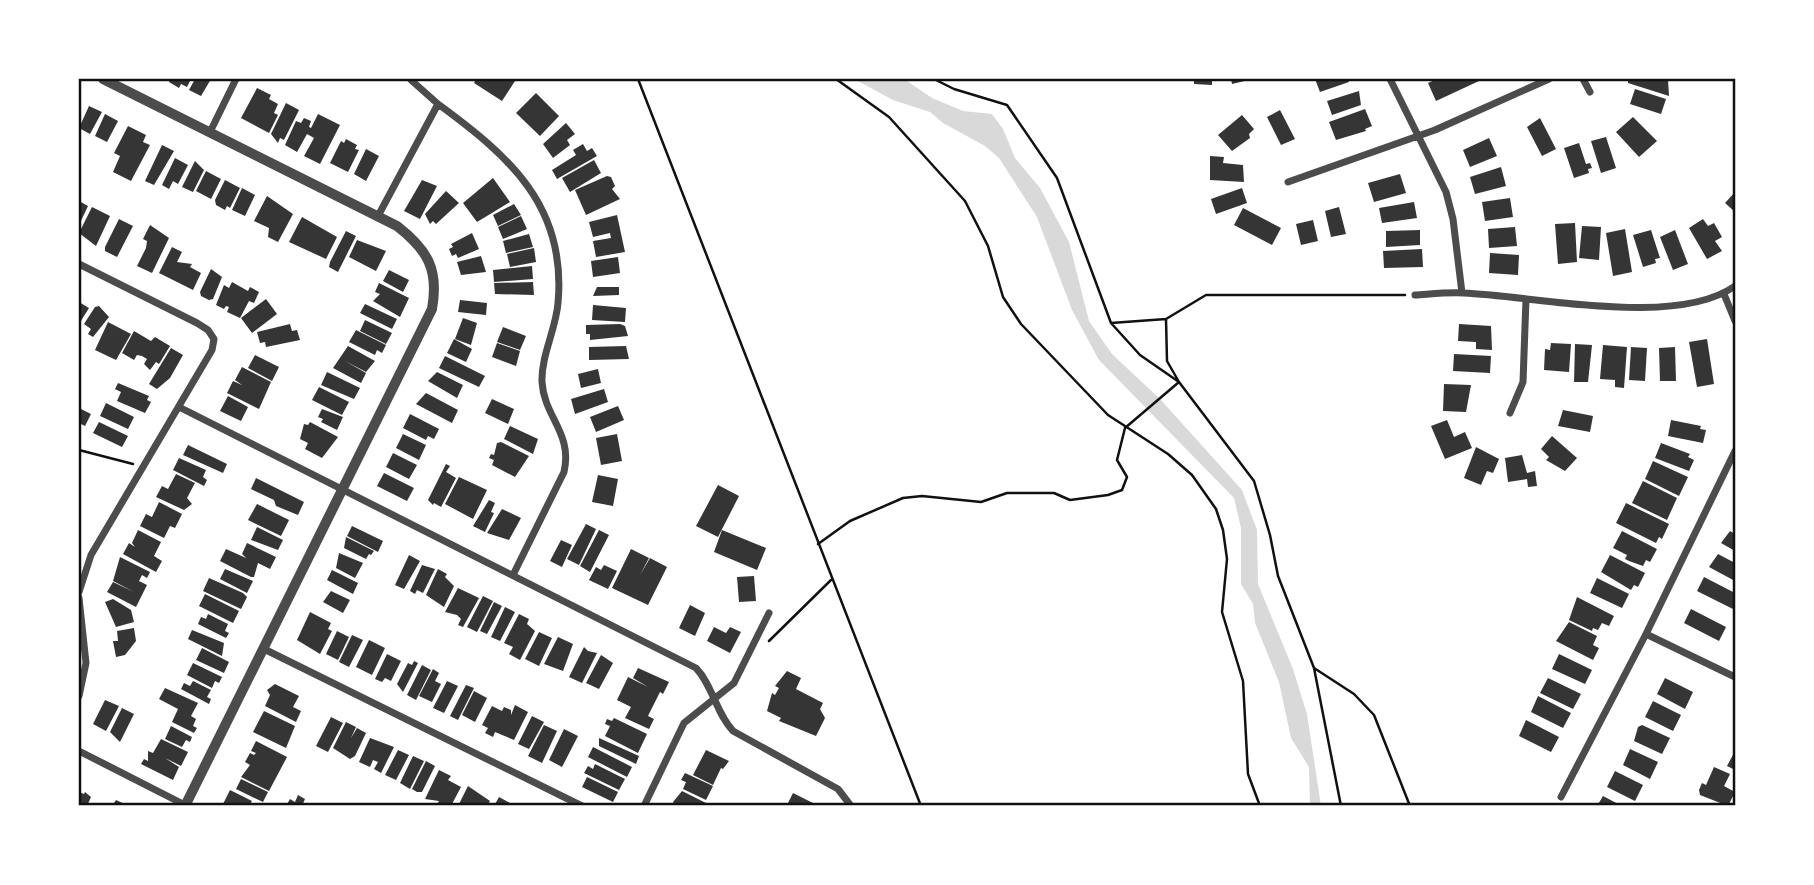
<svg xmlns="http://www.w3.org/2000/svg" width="1814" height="885" font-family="'Open Sans',sans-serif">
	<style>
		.water { fill: #d9d9d9 }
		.building { fill: #353535 }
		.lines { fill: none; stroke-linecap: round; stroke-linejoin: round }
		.path { stroke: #111; stroke-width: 2.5 }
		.minor { stroke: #4c4c4c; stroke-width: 7 }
		.tertiary { stroke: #4c4c4c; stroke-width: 10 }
		.neatline { fill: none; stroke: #111; stroke-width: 2.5 }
	</style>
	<rect width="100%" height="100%" fill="#fff"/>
	<path class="water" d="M854,79h50l28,19 31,13 29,3 11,15 12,29 25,30 29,54 20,79 23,33 48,45 82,91 15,40 1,54 35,85 14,45 14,92h-11l-1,-39 -18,-29 -12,-56 -24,-59 -2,-19 -12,-20v-56l-7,-30 -135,-138 -27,-50 -35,-93 -38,-59 -14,-12 -42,-23 -13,-11 -37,-12z"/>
	<path class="building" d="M170,79h21l-4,8 -6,-3 -2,4 -10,-6z
		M195,79h16l-10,17 -12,-6z
		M476,79h36l3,2 -13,20 -28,-18z
		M1194,79h18v6l-18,-1z
		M1231,79h18v1l-17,4z
		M1315,79h33l1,3 -29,10z
		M1437,79h41l1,2 -43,20 -8,-18z
		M1628,79h40l1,17 -41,-13z
		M257,88l14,7 -2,4 9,5 -4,9 4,2 -9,18 -28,-15z
		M1635,89l31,10 -5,15 -31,-10z
		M1359,91l2,14 -29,10 -5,-14z
		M536,93l23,23 -19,20 -24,-23z
		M286,103l13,7 -15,30 -4,-2 -2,5 -7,-9z
		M89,106l13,6 -12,22 -11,-6z
		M1365,109l7,17 -7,3 1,2 -30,9 -7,-18z
		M1280,110l15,29 -14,6 -14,-28z
		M105,114l13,7 -11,21 -12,-6z
		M318,114l22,11 -20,39 -16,-8 10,-18 -7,-4 -10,18 -12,-7 11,-24 5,2 3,-5 7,3 -2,6 2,1z
		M1242,115l12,14 -5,5 1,4 -18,13 -14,-16z
		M1633,117l24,24 -18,16 -23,-25z
		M1540,118l16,31 -14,7 -15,-29z
		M566,123l9,11 -8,6 3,5 -17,13 -10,-14z
		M128,126l18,9 -3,7 7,3 -19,36 -18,-9 7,-16 -6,-3z
		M1606,137l10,31 -15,5 -10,-32z
		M1489,138l8,18 -27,11 -7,-17z
		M346,139l11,6 -2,4 4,1 -11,22 -18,-9 11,-22 3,2z
		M1579,143l7,21 4,-1 2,5 -4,1 1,4 -15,5 -10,-30z
		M583,144l4,7 5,-3 5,8 -40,23 -5,-9 24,-15 -3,-5z
		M162,145l12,6 -20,34 -9,-4z
		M366,149l13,7 -13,25 -12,-7z
		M1210,156l14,1 -1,6 20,2 1,17 -34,-2z
		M175,158l13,7 -10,19 -5,-3 -4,8 -7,-4z
		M594,160l7,13 -31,19 -8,-14z
		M195,161l9,9 -11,22 -11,-5z
		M1501,167l5,19 -31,8 -5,-17z
		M206,171l15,8 -10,20 -15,-8z
		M1400,174l6,19 -32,9 -6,-19z
		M607,176l4,1 4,9 -3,3 8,10 -34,16 -11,-25z
		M493,178l17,24 -33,20 -14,-19z
		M225,180l15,8 -10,20 -3,-2 -2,4 -9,-5 -1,-5z
		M422,180l15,6 -17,33 -16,-8z
		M242,188l13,7 -10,21 -13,-6z
		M1242,188l5,15 -31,11 -5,-15z
		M446,191l13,12 -23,21 -3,-3 -3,3 -5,-10z
		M1735,192v20l-10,-9z
		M267,196l26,18 -15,28 -10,-5 1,-9 -15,-7z
		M1510,198l3,19 -28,4 -3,-19z
		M79,201l9,5 -9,19z
		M1414,202l3,16 -35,5 -3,-15z
		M514,204l7,11 -23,11 -5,-11z
		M92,207l18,9 -14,30 -17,-13z
		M1339,207l7,27 -15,3 -6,-26z
		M1243,208l38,20 -9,17 -38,-20z
		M617,215l8,37 -29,5 -3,-16 18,-3 -1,-5 -17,4 -4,-15z
		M521,216l6,13 -24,10 -5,-12z
		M302,217l35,20 -11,22 -37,-17z
		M119,219l14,7 -16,31 -12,-6v-4z
		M1703,219l5,7 6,-3 8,14 -7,4 7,10 -15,8 -18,-31z
		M1313,220l5,21 -17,4 -5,-21z
		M1575,223l2,39 -19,2 -3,-40z
		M150,225l19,13 -17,35 -15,-7 9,-18 1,-7 -4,-2z
		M1582,226l19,1 -2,33 -20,-2z
		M1515,227l2,19 -28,2 -1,-19z
		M1625,229l7,43 -19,4 -7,-43z
		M1651,230l9,28 -5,1 1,4 -13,4 -10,-32z
		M1675,230l13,34 -15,6 -13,-33z
		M346,231l10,5 -18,36 -9,-5 1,-5z
		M1386,231l34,-1v15l-34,2z
		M472,233l7,16 -21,9 -2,-4 -4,2 -3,-7 4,-2 -2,-3z
		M529,234l4,13 -27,6 -3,-12z
		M357,240l29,11 -10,20 -27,-14z
		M172,247l10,5 -5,10 15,2 -2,3 11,6 -8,17 -34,-17z
		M534,248l2,14 -26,5 -3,-13z
		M1422,249l1,18 -39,1 -1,-17z
		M1490,253l29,2 -1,20 -29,-2z
		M481,256l5,16 -25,3 -4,-13z
		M618,257l2,16 -27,4 -2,-16z
		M532,266l1,13 -39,3 -1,-12z
		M211,269l11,8 -9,22 -4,1 -8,-4 -1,-4z
		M389,270l20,10 -6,12 -20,-11z
		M232,282l16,9 2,-4 9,5 -5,11 -5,-2 -9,17 -13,-6 2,-5 -3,-1 -2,3 -8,-4 8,-20 5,3z
		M533,282l1,13 -39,-1 -1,-11z
		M379,283l30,15 -9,19 -27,-16 7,-7 -5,-2z
		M597,287h22v8l-26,1z
		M266,299l11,15 -25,19 -11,-15z
		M460,300l27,3 -1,12 -28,-3z
		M79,302l10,6 -10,16z
		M365,304l32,15 -5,10 -32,-16z
		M593,305l33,3 -1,14 -33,-2z
		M99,306l10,11 -16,20 -5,-3 3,-5 -7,-5 11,-17z
		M463,318l14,5 -6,22 -16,-6z
		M365,320l27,13 -6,11 -26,-13z
		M108,322l23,12 -15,26 -21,-10z
		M290,324l2,7 5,-1 3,10 -34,7 -1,-5 -5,1 -3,-11z
		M620,324l5,2 3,10 -38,4v-6h-4v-9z
		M1459,324l32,2 1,24 -16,-1v-7l-18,-1z
		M503,327l23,9 -6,14 -23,-8z
		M356,330l30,15 -4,8 -5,-3 -2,5 -26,-13z
		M134,331l17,10 4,-4 15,9 -11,18 -3,-2 -6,8 -6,-6 3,-5 -5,-3 -5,-1 -3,5 -12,-7z
		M454,339l18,10 -6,13 -19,-9z
		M1707,339l7,45 -17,3 -8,-45z
		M497,343l23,8 -4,15 -24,-9z
		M1551,343l20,1 -2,28 -25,-2 1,-21 5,1z
		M1575,344l17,1 -4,37h-14z
		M1603,345l24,2 -3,41 -9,-1v-7l-15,-1z
		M348,346l27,15 -9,11 -21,-11 21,12 -5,10 -28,-15z
		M626,346l3,13 -40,1v-13z
		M1631,347l16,1 -2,33 -16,-1z
		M1675,347l1,34h-16l-1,-33z
		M171,348l12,7 -13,23 -13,11 -8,-5z
		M1454,354l37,2 -1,17 -37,-2z
		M255,355l24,12 -7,14 -24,-13z
		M445,356l40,20 -6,11 -40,-19z
		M242,367l29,15 -12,27 -32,-16 6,-12 9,4 -7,-5z
		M598,369l3,14 -20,5 -3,-14z
		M327,372l33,16 -6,11 -33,-14z
		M437,372l26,13 -6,13 -29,-17z
		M118,383l31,13 -2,4 4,2 -6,11 -28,-12 4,-9 -6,-3z
		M1444,384l27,1 -5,27 -23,-1z
		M319,387l30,15 -7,13 -30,-15z
		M604,389l4,13 -33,12 -4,-15z
		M426,393l32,17 -6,13 -36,-19z
		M228,396l20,11 -7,14 -21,-10z
		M492,399l22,10 -6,15 -23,-11z
		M106,403l28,14 -6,12 -28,-13z
		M618,406l6,14 -28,12 -6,-15z
		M79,408l12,6 -6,12 -6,-3z
		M322,409l21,8 -6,13 -16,-8 2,-3 -5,-2z
		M1563,410l30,6 -3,16 -32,-6z
		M410,414l29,15 -5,10 -6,-3 -2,4 -23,-12z
		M1447,420l7,17 11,-5 7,16 -27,11 -14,-33z
		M1671,420l30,6 -1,3 6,1 -3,13 -35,-7z
		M99,422l29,14 -6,11 -29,-14z
		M310,422l28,15 -16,21 -17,-9 3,-6 -8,-4 4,-15 4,1z
		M510,426l28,13 -5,15 -29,-15z
		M403,434l23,11 -7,15 -23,-12z
		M617,434l5,27 -21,4 -5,-27z
		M1552,436l25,22 -12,13 -19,-11 3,-3 -8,-8z
		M501,442l28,14 -14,21 -23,-12 2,-5 -5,-2 2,-4 3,1 3,-12z
		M1661,443l29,11 -2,3 6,3 -5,11 -34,-13z
		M188,445l39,19 -4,9 -40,-18z
		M1476,447l23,12 -6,14 -6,-2 -6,14 -17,-7z
		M393,453l24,12 -8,14 -23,-12z
		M1522,455l5,18 8,-2 2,15 -9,1 -1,-8 -19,3 -3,-24z
		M179,458l27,12 -3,7 4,3 -3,6 -31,-16z
		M1653,461l35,16 -9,19 -34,-17z
		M446,464l4,2 -4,6 10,6 -15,29 -7,-4 -1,2 -5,-5z
		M384,473l30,15 -7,13 -30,-15z
		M176,474l19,9 -8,15 5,6 -8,6 -28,-13 6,-11 6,3z
		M598,475l20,4 -5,27 -21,-4z
		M459,477l28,13 -14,29 -28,-15z
		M256,478l48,24 -6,13 -22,-9 -2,-6 -23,-11z
		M1643,481l34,17 -10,22 -35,-17z
		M718,485l21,11 -21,41 -22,-11z
		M489,500l6,3 -4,9 3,1 -9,19 -12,-6z
		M159,502l23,12 -7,14 -5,-2 -6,12 -24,-12 6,-12 6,3z
		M1626,503l43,21 -7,15 -3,-2 -3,6 -40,-20z
		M257,504l32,16 -8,16 -33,-16z
		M502,509l19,9 -12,22 -22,-7z
		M586,524l10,5 -17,36 -12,-6z
		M352,526l31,15 -5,11 -31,-16z
		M257,527l26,13 -5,10 -27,-10z
		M138,530l23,12 -7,14 8,5 -6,11 -33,-18 6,-11 6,4 -3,-4z
		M599,530l10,5 -19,37 -10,-6z
		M722,530l44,18 -9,22 -43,-18z
		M1622,531l35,18 -7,13 -4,-2 -3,6 -14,-5 -4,-2 2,-4 -14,-7z
		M1730,531l5,3v17l-14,-8z
		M346,537l28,14 -3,4 -2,-1 -3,5 -22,-11z
		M561,540l11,5 -10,22 -12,-6z
		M247,543l29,14 -6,12 -12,-6 -4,14h-3l-31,-16 6,-12 20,9 -4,-4z
		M631,549l18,9 -9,17 10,-17 17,9 -19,38 -36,-17z
		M339,553l24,10 -8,15 -19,-10z
		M1718,554l17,9v18l-26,-14z
		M409,555l11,6 -16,28 -9,-4z
		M1610,555l35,18 -7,14 -4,-2 -3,5 -30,-18z
		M120,557l30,15 -3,6 -5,-3 -3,6 8,4 -11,22 -29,-15 6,-10 21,10 -21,-11z
		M422,565l13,4 -12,24 -6,-3 -2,4 -5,-3z
		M604,565l13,6 -9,18 -19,-9 7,-13 5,3z
		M225,569l28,12 -6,12 -27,-14z
		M438,569l9,5 -2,3 9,9 -10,21 -18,-12z
		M332,570l26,13 -5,11 -26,-14z
		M754,576l2,25 -17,1 -2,-25z
		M1704,577l31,16 -2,16 -36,-18z
		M209,578l34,15 4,4 -6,12 -38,-18z
		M1597,578l32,16 -7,14 -32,-15z
		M458,588l21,10 -16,29 -5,-2 3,-6 -4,-4 -12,-3z
		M331,591l19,9 -7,13 -20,-11z
		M205,594l34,17 -6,12 -34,-17z
		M483,596l10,5 -16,31 -10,-5z
		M1577,597l37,19 -5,10 -7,-3 -4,7 -5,-2 -1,3 -23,-11z
		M113,599l18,11 3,12 -18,5 -11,-25z
		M494,602l8,4 -15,28 -7,-3z
		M690,605l15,8 -10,23 -16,-8z
		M505,607l10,5 -15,29 -9,-4z
		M1691,609l35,18 -7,14 -35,-18z
		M310,612l21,11 -3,6 4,2 -12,23 -23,-14z
		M208,614l20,10 -3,7 4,2 -3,5 -28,-14 3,-7 5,2z
		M519,614l10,5 -2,5 8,7 -15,29 -11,-6 4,-7 -9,-4z
		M1569,622l28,14 -4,9 6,3 -6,12 -37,-19z
		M714,627l12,6 4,-6 11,5 -11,21 -23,-12z
		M134,628l2,13 -11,14 -9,2 -3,-16h5l-1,-10z
		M192,630l32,13 -2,13 -34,-17z
		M337,631l12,6 -11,23 -12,-6z
		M539,632l13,6 -13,28 -14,-7z
		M352,635l11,5 -14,27 -10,-5z
		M558,637l15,7 -10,27 -19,-7z
		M369,640l16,8 -13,27 -16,-8z
		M584,647l4,4 9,2 -15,30 -13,-6z
		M202,648l27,14 -5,11 -28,-13z
		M387,654l14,7 -10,20 -6,-3 -3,4 -7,-3z
		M1559,654l33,16 -7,14 -33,-15z
		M601,655l12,8 -14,26 -13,-6z
		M414,661l4,2 -15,29 -6,-8 11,-21 4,2z
		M193,663l29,14 -3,6 -4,-2 -3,7 -25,-13z
		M422,665l9,5 -15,30 -9,-5z
		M638,668l31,14 -6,12 -3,-2 -12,24 6,3 -5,10 -24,-11 6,-11 -14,-7 11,-23 20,10 -15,-9z
		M433,669l6,4 -4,8 6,3 -9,18 -13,-6z
		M787,671l14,7 -5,11 27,14 -3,6 5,9 -9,18 -37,-15 2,-3 -14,-7 5,-18 3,2 4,-7 -4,-2z
		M1548,678l33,16 -8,15 -33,-16z
		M1665,678l28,14 -8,17 -28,-15z
		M193,681l18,9 -4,7 4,2 -2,5 -28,-15 3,-6 6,3z
		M447,681l11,5 -14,27 -11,-5z
		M275,684l24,12 -6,11 8,4 -5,11 -31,-16 5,-11 -3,-5z
		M466,685l8,3 -16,32 -8,-4z
		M165,688l33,15 -7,13 5,3 -3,7 4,2 -3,5 -22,-11 6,-13 -19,-10z
		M474,691l13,7 -12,24 -13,-7z
		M1538,696l33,17 -8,15 -32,-16z
		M105,700l14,6 -13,25 -13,-7z
		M1653,701l28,14 -8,16 -28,-14z
		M515,705l13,7 -14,28 -19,-8 -2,5 -8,-4 3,-5 -6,-3 10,-19 10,5 2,-4 7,3v5z
		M122,708l12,6 -14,28 -10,-10z
		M264,711l31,15 -9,22 -33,-16z
		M532,716l12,6 -15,27 -11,-5z
		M331,717l12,6 -15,29 -12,-6z
		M614,718l33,16 -9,19 -33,-17 5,-10 -5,-2 2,-5 5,2z
		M1526,720l33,17 -8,15 -32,-16z
		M346,722l10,5 -5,11 6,-10 9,5 -11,23 -5,3 -17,-11z
		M544,725l13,6 -15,32 -14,-7z
		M1642,725l28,13 -8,16 -28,-13 4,-14z
		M171,726l21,11 -2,5 -4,-2 -4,7 -17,-8z
		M564,729l14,7 -16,31 -13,-7z
		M370,738l24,9 -13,26 -7,-4 4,-7 -5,-2 -3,7 -11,-5z
		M599,738l40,18 -3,8 -37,-18z
		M161,739l27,13 -7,14 -16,-8 14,9 -6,13 -32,-16 3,-5 4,2v-10l5,2z
		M256,741l31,16 -18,34 -28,-14 9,-12 -5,-3 5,-9 4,2 2,-2 -5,-2z
		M593,747l39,20 -5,10 -39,-20z
		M1630,749l28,13 -8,17 -27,-14z
		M398,750l11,5 -13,25 -11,-5z
		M706,750l23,11 -6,8 -2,-1 -8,17 -20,-10z
		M1735,751v19l-8,-4z
		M413,756l11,5 -14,28 -10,-6z
		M426,761l9,5 -13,26h-5l-5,-3z
		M595,764l30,15 -6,11 -35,-17 4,-7 5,3z
		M1714,767l16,7 -6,12 11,6 -7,14 -28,-11 -1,-5 3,-7 4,2z
		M439,770l12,6 -3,4 13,7 -9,17 -4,2h-12l3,-5 -14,-2z
		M1615,771l28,14 -8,16 -28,-14z
		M685,773l28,13 -7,14 -23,-11 3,-7 -5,-2z
		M587,777l31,15 -5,10 -31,-15z
		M241,779l27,13 -5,10 -27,-13z
		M468,786l22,15 -3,5 -28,-2z
		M230,790l22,11 -3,5 -26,-2z
		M682,791l30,15h-37l-2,-4z
		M79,792l5,2 1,-2 6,5 -4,9h-8z
		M793,793l26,13h-23l-8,-3z
		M298,795l7,4 -3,7h-16l4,-7 5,3z
		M1603,796l19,10h-25z
		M499,797l11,6 -2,3h-14z
		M116,800l13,6h-17z"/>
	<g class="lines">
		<path class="path" d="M638,79l283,727
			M836,79l53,38 76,84 23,45 15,51 18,27 87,91 60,39 24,21 24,34 7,21 4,29 -5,53 21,69 5,93 12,32
			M934,79l20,10 53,16 50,73 54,145 29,32 39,27 75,99 16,54 8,41 36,92 27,138
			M1111,323l55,-4 40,-24h199
			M79,450l54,14
			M818,544l32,-23 53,-23 19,-2 59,6 26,-9h47l16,7 38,-5 14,-5 5,-13 -10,-17 8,-32 54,-46 -12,-21 -1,-42
			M769,641l62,-61
			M1314,668l40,26 20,21 36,91"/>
		<path class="minor" d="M1390,79l56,113 7,27 9,74
			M1583,79l7,13
			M411,80l27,24
			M210,132l26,-53
			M1288,182l147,-52 114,-51
			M378,216l60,-112c71,52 129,102 120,199 -2,26 -17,53 -16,79 2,35 31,51 22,90l-51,103
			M79,264l118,59 11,7 6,9 -2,11 -121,205 -12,37
			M1724,294l11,27
			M1415,295c16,-1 33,-3 49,-2 71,3 212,35 271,-7
			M179,407l517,261c17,18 20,45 37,63l105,58 13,17
			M1510,413l13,-31 3,-83
			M79,598l7,65 -7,33
			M1646,634l89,43
			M264,649l318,157
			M79,751l108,55
			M1561,797l85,-163 89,-183
			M644,806l40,-83 50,-40 35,-70"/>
		<path class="tertiary" d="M103,79l294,147c31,24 42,44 35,83l-247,497"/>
	</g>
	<rect width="1814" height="885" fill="none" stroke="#ffffff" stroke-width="161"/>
	<rect x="80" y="80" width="1654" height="724" class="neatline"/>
</svg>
